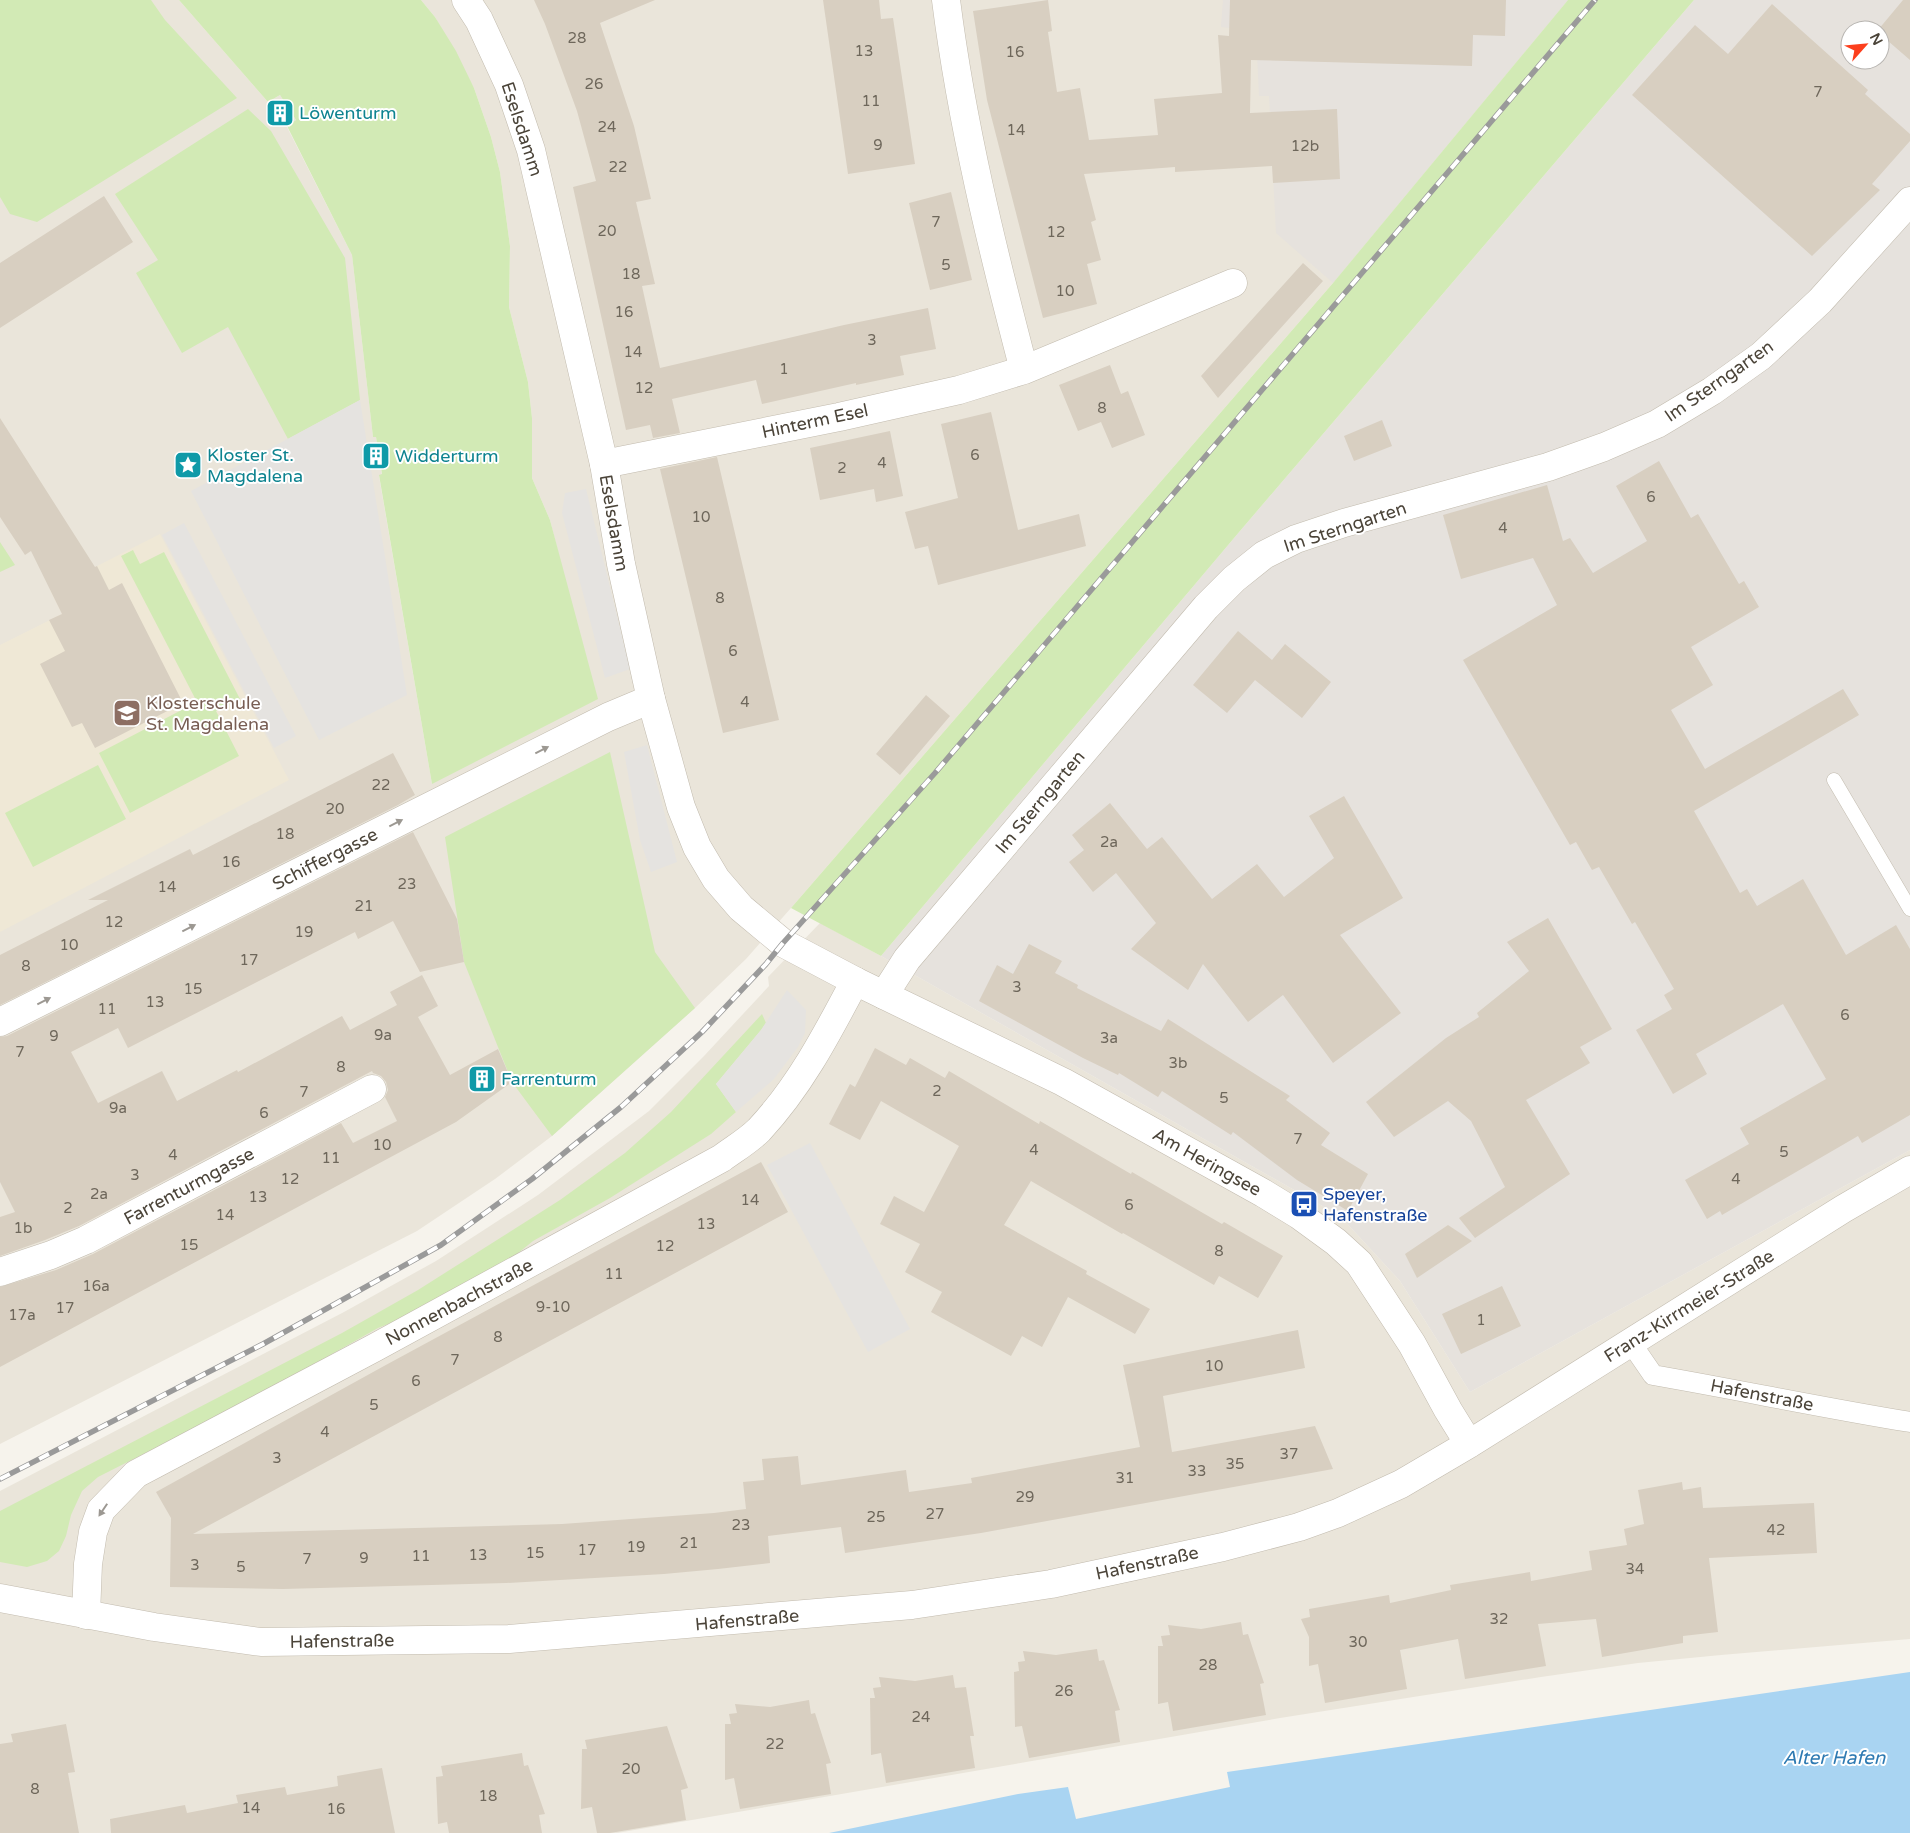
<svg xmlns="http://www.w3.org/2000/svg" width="1910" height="1833" font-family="'Varela Round',sans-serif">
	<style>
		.residential { fill: #eae5da }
		.industrial { fill: #e6e2dd; fill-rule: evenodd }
		.education { fill: #efe8d6 }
		.green { fill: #d2eab5 }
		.parking { fill: #e5e3e0 }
		.water { fill: #a9d4f2 }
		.building { fill: #d8cfc1 }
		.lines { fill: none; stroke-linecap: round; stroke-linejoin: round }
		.service-casing { stroke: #c2bbae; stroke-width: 15 }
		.pedestrian-casing { stroke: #c2bbae; stroke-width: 21 }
		.minor-casing { stroke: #c2bbae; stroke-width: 29 }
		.tertiary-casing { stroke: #c2bbae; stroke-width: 29 }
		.service { stroke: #fff; stroke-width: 14 }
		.pedestrian { stroke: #fff; stroke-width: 20 }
		.minor { stroke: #fff; stroke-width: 28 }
		.tertiary { stroke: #fff; stroke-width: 28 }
		.rail-casing { stroke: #9a9a9a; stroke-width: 5.5 }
		.rail { stroke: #fff; stroke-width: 4; stroke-dasharray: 11; stroke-linecap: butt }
		.oneway { fill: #9c9892 }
		.labels { text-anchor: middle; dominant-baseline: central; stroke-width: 4; stroke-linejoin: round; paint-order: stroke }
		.number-label { font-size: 15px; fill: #6e675b }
		.culture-label { font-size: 18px; fill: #0d838f; stroke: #fff; text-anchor: start }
		.street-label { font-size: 18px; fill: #4b4439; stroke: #fff }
		.education-label { font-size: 18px; fill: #785e54; stroke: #fff; text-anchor: start }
		.transit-label { font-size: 18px; fill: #164399; stroke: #fff; text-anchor: start }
		.water-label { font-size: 19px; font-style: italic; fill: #2e7ab2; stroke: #fff }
	</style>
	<rect width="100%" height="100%" fill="#f6f3ec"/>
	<path class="residential" d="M0,0h179l89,102 12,-7 16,25 -9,7 65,128 21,182h3l6,38 -3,1 53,308 138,-184 -20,-80 -18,-42v-60l-4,-36 -19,-75 1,-61 -10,-74 -9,-35 -17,-49 -39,-71 -14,-17h1147l-235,283 -542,625 -45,51 -51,49 -143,128 -57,43 -78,52 -417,213z
		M820,923l61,33 459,260 60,65 70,111 440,-242v489l-189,16 -83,8 -97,14 -261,41 -663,115h-617v-342l344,-179 92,-51 102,-66 111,-84 55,-55 65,-70 -1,-9z"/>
	<path class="industrial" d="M1223,0h345l-235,283 -57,-50 -7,-137h-10l-3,-65 -35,-4z
		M1694,0h216v1150l-440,242 -70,-111 -60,-65 -459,-260 359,-425zM1850,30h30v30h-30z"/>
	<path class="education" d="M160,534l129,246 -289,152v-287l62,-31 -12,-24z"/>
	<path class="green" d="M0,0h151l14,20 72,78 -200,124 -27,-8 -10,-17z
		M179,0h242l14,17 21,34 18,37 17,49 9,35 10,74 -1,61 19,75 4,36v60l18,42 48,179 -166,85 -53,-309 3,-1 -6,-37h-3l-21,-182 -65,-129 9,-6 -16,-25 -12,7z
		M1568,0h126l-454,531 -359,425 -90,-48 542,-625z
		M248,109l23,22 74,127 15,142 -72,39 -60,-112 -46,26 -46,-80 22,-13 -43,-66z
		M0,542l15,23 -15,7z
		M133,550l7,14 24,-12 76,147 -24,12 23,45 -109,57 -31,-60 98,-51 -76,-146z
		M610,752l45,200 40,56 -143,128 -40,-54 -48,-120 -19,-125z
		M98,765l28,54 -93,48 -28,-54z
		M762,1014l4,9 -5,7 -45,54 20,28 -25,22 -101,64 -77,43 -26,21 -114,60 -15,6 -124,70 -156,79 -16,14 -11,24 -5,21 -7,15 -12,10 -20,6 -27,-5v-51l342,-178 76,-43 142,-90 65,-47 46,-41z"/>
	<path class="parking" d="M360,400l47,295 -88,45 -128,-249z
		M586,489l44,180 -25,9 -43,-165 3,-20z
		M184,523l112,213 -22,12 -112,-213z
		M647,745l30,117 -26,10 -11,-32 -16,-88z
		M787,990l19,20 -1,23 -7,14 -24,32 -38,33 -20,-28 45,-54z
		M810,1143l100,186 -42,23 -101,-187z"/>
	<path class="water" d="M1910,1672v161h-1081l189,-39 50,-7 8,32 154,-32 -3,-15z"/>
	<path class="building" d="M534,0h121l-55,23 34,103 17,73 -15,3 19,82 -13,2 18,82 184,-43 84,-17 8,41 -36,7 4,19 -48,10v-2l-94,21 -6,-24 -84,19 8,34 -27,5 -3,-13 -24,5 -53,-243 23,-6 -19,-70 -32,-87z
		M823,0h56l2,19 12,-1 22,146 -67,10z
		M1048,0l4,31 -4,1 9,60 23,-4 9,52 69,-5 -4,-36 68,-6 -4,-58 11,1 1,-36h276l-1,36 -32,-1 -1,31 -221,-6 -1,53 87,-4 3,70 -67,4 -1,-17 -97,6v-5l-91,7 12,46 -5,2 10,38 -14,4 10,40 -54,14 -56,-218 -14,-89z
		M1903,0h7v60l-30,-26v-4h-2z
		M1772,4l96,86 -3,4 45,40v7l-38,43 8,6 -68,66 -180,-161 63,-70 33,29z
		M951,192l21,88 -42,10 -21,-87z
		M104,196l29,46 -133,86v-65z
		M1303,263l20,18 -105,117 -17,-22z
		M1110,365l11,29 7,-3 17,44 -33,13 -11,-26 -23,9 -19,-46z
		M991,412l27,118 61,-16 7,32 -148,39 -10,-39 -13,3 -10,-37 53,-14 -17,-74z
		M0,418l95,149 2,-1 12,24 13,-7 61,120 -88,45 -13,-25 -10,4 -32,-63 25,-13 -16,-31 13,-6 -31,-63 -6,4 -25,-38z
		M1382,420l10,26 -38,15 -10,-25z
		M890,431l13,65 -27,6 -2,-13 -54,11 -10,-52z
		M717,457l62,263 -56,13 -63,-264z
		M1659,461l32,57 7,-4 41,70 5,-3 15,26 -68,40 22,38 -42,25 34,59 138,-80 16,26 -165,96 46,82 7,-4 10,17 46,-27 43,76 50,-30 14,24v166l-48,28 -4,-7 -136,79 -2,-4 -13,8 -22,-39 64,-36 -9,-16 86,-49 -43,-75 -87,50 11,20 -34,20 -37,-64 36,-21 -8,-14 10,-6 -39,-67 -3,2 -33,-57 -7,3 -16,-28 -6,3 -107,-185 94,-55 -24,-47 -72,21 -18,-64 104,-30 16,56 7,-3 23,35 54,-32 -31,-55z
		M1238,631l34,29 13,-16 46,38 -29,36 -47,-38 -28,33 -34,-28z
		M926,695l24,21 -50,59 -24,-21z
		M393,753l22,42 -17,10 -398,200v-50l108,-55h-20l102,-51 3,6z
		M1344,796l59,102 -63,37 61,78 -68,50 -50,-68 -35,27 -45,-58 -15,26 -57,-41 25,-26 -40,-50 -23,19 -24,-30 15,-12 -12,-15 38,-32 37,46 15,-12 50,62 45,-35 27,33 50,-39 -25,-42z
		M413,832l44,87 7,43 -44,10 -27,-51 -35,18 -3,-7 -227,116 -10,-20 -47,24 27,51 64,-32 15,30 60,-31 1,2 104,-56 8,14 47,-25 -7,-13 32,-17 16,31 -20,11 32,58 48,-26 14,33 -56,40 -456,245v-80l56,-17 37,-16 248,-131 12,20 44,-22 -12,-24 3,-7 -2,-8 -5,-6 -8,-3 -1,-2 -293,155 -34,14 -45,16v-39l15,-5 -15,-30v-145l7,-1z
		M1548,918l64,111 -32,18 10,16 -64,37 44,74 -95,64 -16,-20 46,-31 -34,-66 -23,-20 -54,36 -28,-35 80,-64 33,-21 -2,-4 52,-42 -22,-29z
		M1029,944l33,17 -7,12 23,12 -1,3 84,43 7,-12 122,77 -4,4 44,33 -9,12 47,29 -20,37 -51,-31 -64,-48 -2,3 -69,-44 -4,6 -39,-24 -1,2 -35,-17 -104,-57 18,-36 16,9z
		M875,1048l31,17 4,-7 35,20 4,-7 90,53 1,-3 91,53 1,-2 90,52 2,-2 59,34 -25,42 -39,-22 -5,9 -91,-52 -1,1 -91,-53 -27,44 83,46 -1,3 64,35 -15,25 -67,-37 -26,50 -20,-11 -11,20 -80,-44 11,-20 -37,-20 15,-28 -40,-20 14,-28 30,16 35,-66 -78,-45 -21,39 -31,-16 21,-40 5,3z
		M761,1162l27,50 -595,322 369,-10 152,-11 32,-4 -3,-27 21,-2 -2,-21 36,-3 3,29 105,-15 3,22 63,-9 -1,-5 169,-31 -17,-82 175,-35 7,38 -142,28 9,56 143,-26 18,43 -352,64 -136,20 -4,-26 -73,9 2,27 -52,6 -54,5 -158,9 -223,6 -113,-2 1,-69 -15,-26 228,-126z
		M1448,1225l24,16 -55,37 -12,-24z
		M1502,1286l19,40 -60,28 -19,-40z
		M1682,1482l1,8 18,-3 2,21 111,-5 3,50 -108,5 9,74 -35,4v7l-81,14 -6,-38 -58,5 8,42 -81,13 -7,-40 -58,11 7,39 -82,14 -7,-39 -9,2v-29l-8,-18 9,-2 -1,-8 80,-14 1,8 61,-13 -1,-5 80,-13 1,9 61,-11 -3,-19 38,-6 -3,-16 20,-5 -6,-34z
		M1241,1622l2,13 5,-1 16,49 -4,1 6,31 -93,16 -5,-29 -10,2v-58h5l-2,-10 9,-1 -2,-10 33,4z
		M1097,1649l2,12 5,-1 16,50 -5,1 5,31 -91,16 -7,-32 -7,1 -1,-55 5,-1 -1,-9 7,-1 -2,-10 33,4z
		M953,1675l2,13 11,-1 8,49h-4l5,32 -89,15 -5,-30 -10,2 -1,-57h5l-2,-10 8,-1 -2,-10 36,4z
		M809,1700l2,14 4,-1 16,50 -5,1 5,30 -91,15 -6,-31 -9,2v-56h6l-2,-10 8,-1 -2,-9 35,3z
		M66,1724l9,48 -7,1 11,60h-79v-89l13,-2 -2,-8z
		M667,1726l21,62 -7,2 5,30 -76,13h-13l-5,-26 -11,2 1,-60h5l-2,-9z
		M522,1753l2,13 4,-1 17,49 -6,1 3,18h-93l-2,-11 -9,2 -2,-47 7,-1 -2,-10z
		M382,1768l13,65h-284l-1,-14 75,-14 2,8 51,-10 -2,-8 49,-8 2,8 51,-9 -1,-10z"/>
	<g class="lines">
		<defs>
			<path id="service" d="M1834,780l76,129"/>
			<path id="pedestrian" d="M1631,1343l22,32c86,15 171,33 257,47"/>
			<path id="minor" d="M946,0c16,126 46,248 78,370
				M604,464l235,-47 120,-27 65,-20 209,-87
				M884,995l23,-36 299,-352 28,-28 30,-24 32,-16 48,-16 204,-56 56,-20 53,-23 55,-33 49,-35 59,-55 90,-100
				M0,1022l608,-305 43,-18
				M0,1272l51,-17 35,-15 286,-151
				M86,1615l2,-51 5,-32 8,-22 35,-36 238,-126 348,-190c12,-9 26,-17 37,-28 41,-44 68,-96 96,-149"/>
			<path id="tertiary" d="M466,0l13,20 30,65 22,65 73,314 17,100 30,135 30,108 16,40 19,32 25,29 42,35 72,38 208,101 200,111 36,22 37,27 23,21 53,81 36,66 21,34
				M0,1598l154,29 107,15 248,-3 403,-34 139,-21 172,-37 76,-20 39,-14 63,-29 68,-40 374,-235 67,-39"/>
		</defs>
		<use href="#service" class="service-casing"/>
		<use href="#pedestrian" class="pedestrian-casing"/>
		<use href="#minor" class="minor-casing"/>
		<use href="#tertiary" class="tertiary-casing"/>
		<use href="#service" class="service"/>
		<use href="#pedestrian" class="pedestrian"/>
		<use href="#minor" class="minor"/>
		<use href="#tertiary" class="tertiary"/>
		<defs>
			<path id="rail" d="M0,1479l263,-135 178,-99 91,-66 89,-72 81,-75 64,-68 17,-21 152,-170 660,-773"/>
		</defs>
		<use href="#rail" class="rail-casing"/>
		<use href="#rail" class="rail"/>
	</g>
	<defs><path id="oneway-solid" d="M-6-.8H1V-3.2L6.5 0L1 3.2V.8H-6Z" transform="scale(1.25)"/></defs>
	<g class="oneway">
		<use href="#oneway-solid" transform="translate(542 750) rotate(-27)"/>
		<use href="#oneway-solid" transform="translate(396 823) rotate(-27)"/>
		<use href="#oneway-solid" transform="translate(189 928) rotate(-27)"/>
		<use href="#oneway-solid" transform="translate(44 1001) rotate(-27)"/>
		<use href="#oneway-solid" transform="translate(103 1510) rotate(124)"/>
	</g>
	<defs>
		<symbol id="building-square" viewBox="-11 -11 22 22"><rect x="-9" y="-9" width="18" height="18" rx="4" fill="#0f9aa8" stroke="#fff"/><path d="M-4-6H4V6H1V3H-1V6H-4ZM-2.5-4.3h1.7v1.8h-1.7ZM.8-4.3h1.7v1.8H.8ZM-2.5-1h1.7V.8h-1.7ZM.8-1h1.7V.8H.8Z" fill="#fff"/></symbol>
		<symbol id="sight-square" viewBox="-11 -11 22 22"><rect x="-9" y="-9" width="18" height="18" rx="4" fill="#0f9aa8" stroke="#fff"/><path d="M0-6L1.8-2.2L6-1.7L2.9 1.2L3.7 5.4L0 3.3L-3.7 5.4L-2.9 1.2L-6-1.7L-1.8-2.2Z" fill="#fff"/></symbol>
		<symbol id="school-square" viewBox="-11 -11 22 22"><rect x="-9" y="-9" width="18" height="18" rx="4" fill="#8d6e63" stroke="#fff"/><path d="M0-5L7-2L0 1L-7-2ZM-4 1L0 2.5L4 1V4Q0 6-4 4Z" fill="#fff"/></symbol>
		<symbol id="bus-square" viewBox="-11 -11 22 22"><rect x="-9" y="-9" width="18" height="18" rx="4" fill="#1a4fb4" stroke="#fff"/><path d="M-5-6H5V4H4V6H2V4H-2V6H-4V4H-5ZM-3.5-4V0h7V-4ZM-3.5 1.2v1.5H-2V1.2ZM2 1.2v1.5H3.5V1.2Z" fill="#fff"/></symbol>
	</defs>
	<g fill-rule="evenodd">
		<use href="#building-square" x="264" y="97" width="32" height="32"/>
		<use href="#building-square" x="360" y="440" width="32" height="32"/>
		<use href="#sight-square" x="172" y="449" width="32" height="32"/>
		<use href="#school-square" x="111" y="697" width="32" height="32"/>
		<use href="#building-square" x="466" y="1063" width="32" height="32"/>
		<use href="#bus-square" x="1288" y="1188" width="32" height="32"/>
	</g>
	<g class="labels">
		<g class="number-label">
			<text x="577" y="38">28</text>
			<text x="864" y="51">13</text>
			<text x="1015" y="52">16</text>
			<text x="594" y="84">26</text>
			<text x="1818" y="92">7</text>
			<text x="871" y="101">11</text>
			<text x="607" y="127">24</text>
			<text x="1016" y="130">14</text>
			<text x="878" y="145">9</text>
			<text x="1305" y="146">12b</text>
			<text x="618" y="167">22</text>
			<text x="936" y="222">7</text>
			<text x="607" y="231">20</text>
			<text x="1056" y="232">12</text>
			<text x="946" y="265">5</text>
			<text x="631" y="274">18</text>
			<text x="1065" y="291">10</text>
			<text x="624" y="312">16</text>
			<text x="872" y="340">3</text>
			<text x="633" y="352">14</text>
			<text x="784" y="369">1</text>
			<text x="644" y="388">12</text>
			<text x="1102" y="408">8</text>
			<text x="975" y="455">6</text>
			<text x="882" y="463">4</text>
			<text x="842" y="468">2</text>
			<text x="1651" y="497">6</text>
			<text x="701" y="517">10</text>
			<text x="1503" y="528">4</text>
			<text x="720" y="598">8</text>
			<text x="733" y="651">6</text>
			<text x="745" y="702">4</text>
			<text x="381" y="785">22</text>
			<text x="335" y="809">20</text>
			<text x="285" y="834">18</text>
			<text x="1109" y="842">2a</text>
			<text x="231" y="862">16</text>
			<text x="407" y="884">23</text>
			<text x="167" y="887">14</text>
			<text x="364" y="906">21</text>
			<text x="114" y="922">12</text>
			<text x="304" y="932">19</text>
			<text x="69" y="945">10</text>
			<text x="249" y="960">17</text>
			<text x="26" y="966">8</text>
			<text x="1017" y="987">3</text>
			<text x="193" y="989">15</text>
			<text x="155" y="1002">13</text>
			<text x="107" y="1009">11</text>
			<text x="1845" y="1015">6</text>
			<text x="383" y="1035">9a</text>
			<text x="54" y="1036">9</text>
			<text x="1109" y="1038">3a</text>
			<text x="20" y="1052">7</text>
			<text x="1178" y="1063">3b</text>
			<text x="341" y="1067">8</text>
			<text x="937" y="1091">2</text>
			<text x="304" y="1092">7</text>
			<text x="1224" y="1098">5</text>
			<text x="118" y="1108">9a</text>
			<text x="264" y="1113">6</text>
			<text x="1298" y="1139">7</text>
			<text x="382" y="1145">10</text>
			<text x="1034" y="1150">4</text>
			<text x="1784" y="1152">5</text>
			<text x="173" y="1155">4</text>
			<text x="331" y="1158">11</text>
			<text x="135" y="1175">3</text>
			<text x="290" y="1179">12</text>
			<text x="1736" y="1179">4</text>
			<text x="99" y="1194">2a</text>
			<text x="258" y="1197">13</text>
			<text x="750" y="1200">14</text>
			<text x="1129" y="1205">6</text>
			<text x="68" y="1208">2</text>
			<text x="225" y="1215">14</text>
			<text x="706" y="1224">13</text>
			<text x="23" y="1228">1b</text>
			<text x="189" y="1245">15</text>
			<text x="665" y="1246">12</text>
			<text x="1219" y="1251">8</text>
			<text x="614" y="1274">11</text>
			<text x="96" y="1286">16a</text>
			<text x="553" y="1307">9-10</text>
			<text x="65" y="1308">17</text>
			<text x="22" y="1315">17a</text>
			<text x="1481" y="1320">1</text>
			<text x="498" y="1337">8</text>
			<text x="455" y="1360">7</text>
			<text x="1214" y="1366">10</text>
			<text x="416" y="1381">6</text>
			<text x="374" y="1405">5</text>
			<text x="325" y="1432">4</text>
			<text x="1289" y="1454">37</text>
			<text x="277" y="1458">3</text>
			<text x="1235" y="1464">35</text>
			<text x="1197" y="1471">33</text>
			<text x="1125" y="1478">31</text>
			<text x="1025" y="1497">29</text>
			<text x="935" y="1514">27</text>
			<text x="876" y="1517">25</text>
			<text x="741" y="1525">23</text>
			<text x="1776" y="1530">42</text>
			<text x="689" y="1543">21</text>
			<text x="636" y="1547">19</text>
			<text x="587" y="1550">17</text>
			<text x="535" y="1553">15</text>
			<text x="478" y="1555">13</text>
			<text x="421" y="1556">11</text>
			<text x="364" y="1558">9</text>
			<text x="307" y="1559">7</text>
			<text x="195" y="1565">3</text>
			<text x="241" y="1567">5</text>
			<text x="1635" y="1569">34</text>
			<text x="1499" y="1619">32</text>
			<text x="1358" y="1642">30</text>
			<text x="1208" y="1665">28</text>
			<text x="1064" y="1691">26</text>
			<text x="921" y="1717">24</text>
			<text x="775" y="1744">22</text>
			<text x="631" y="1769">20</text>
			<text x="35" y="1789">8</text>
			<text x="488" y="1796">18</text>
			<text x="251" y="1808">14</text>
			<text x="336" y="1809">16</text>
		</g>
		<g class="culture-label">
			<text x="299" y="113">Löwenturm</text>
			<text x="207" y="455">Kloster St.<tspan x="207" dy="21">Magdalena</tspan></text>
			<text x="395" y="456">Widderturm</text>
			<text x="501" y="1079">Farrenturm</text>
		</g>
		<g class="street-label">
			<text transform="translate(522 129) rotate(72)">Eselsdamm</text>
			<text transform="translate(1719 381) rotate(-35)">Im Sterngarten</text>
			<text transform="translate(815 421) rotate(-12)">Hinterm Esel</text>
			<text transform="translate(614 523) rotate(80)">Eselsdamm</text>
			<text transform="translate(1345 527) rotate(-18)">Im Sterngarten</text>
			<text transform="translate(1040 802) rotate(-50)">Im Sterngarten</text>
			<text transform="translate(325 859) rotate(-27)">Schiffergasse</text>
			<text transform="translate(1207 1162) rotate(29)">Am Heringsee</text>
			<text transform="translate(189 1186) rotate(-28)">Farrenturmgasse</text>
			<text transform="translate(459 1302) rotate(-28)">Nonnenbachstraße</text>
			<text transform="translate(1689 1306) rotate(-32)">Franz-Kirrmeier-Straße</text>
			<text transform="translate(1762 1395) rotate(11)">Hafenstraße</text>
			<text transform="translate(1147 1563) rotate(-12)">Hafenstraße</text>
			<text transform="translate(747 1620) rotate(-5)">Hafenstraße</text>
			<text transform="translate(342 1641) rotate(-1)">Hafenstraße</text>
		</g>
		<g class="education-label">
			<text x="146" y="703">Klosterschule<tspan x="146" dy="21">St. Magdalena</tspan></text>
		</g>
		<g class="transit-label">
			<text x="1323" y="1194">Speyer,<tspan x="1323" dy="21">Hafenstraße</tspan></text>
		</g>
		<g class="water-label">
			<text x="1834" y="1758">Alter Hafen</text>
		</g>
	</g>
	<g transform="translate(1865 45) rotate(63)"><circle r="24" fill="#ffffff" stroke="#b7b4b0"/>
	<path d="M0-4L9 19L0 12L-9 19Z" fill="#fc3f1d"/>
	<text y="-8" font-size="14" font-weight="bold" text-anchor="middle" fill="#4b4439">N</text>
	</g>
</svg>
